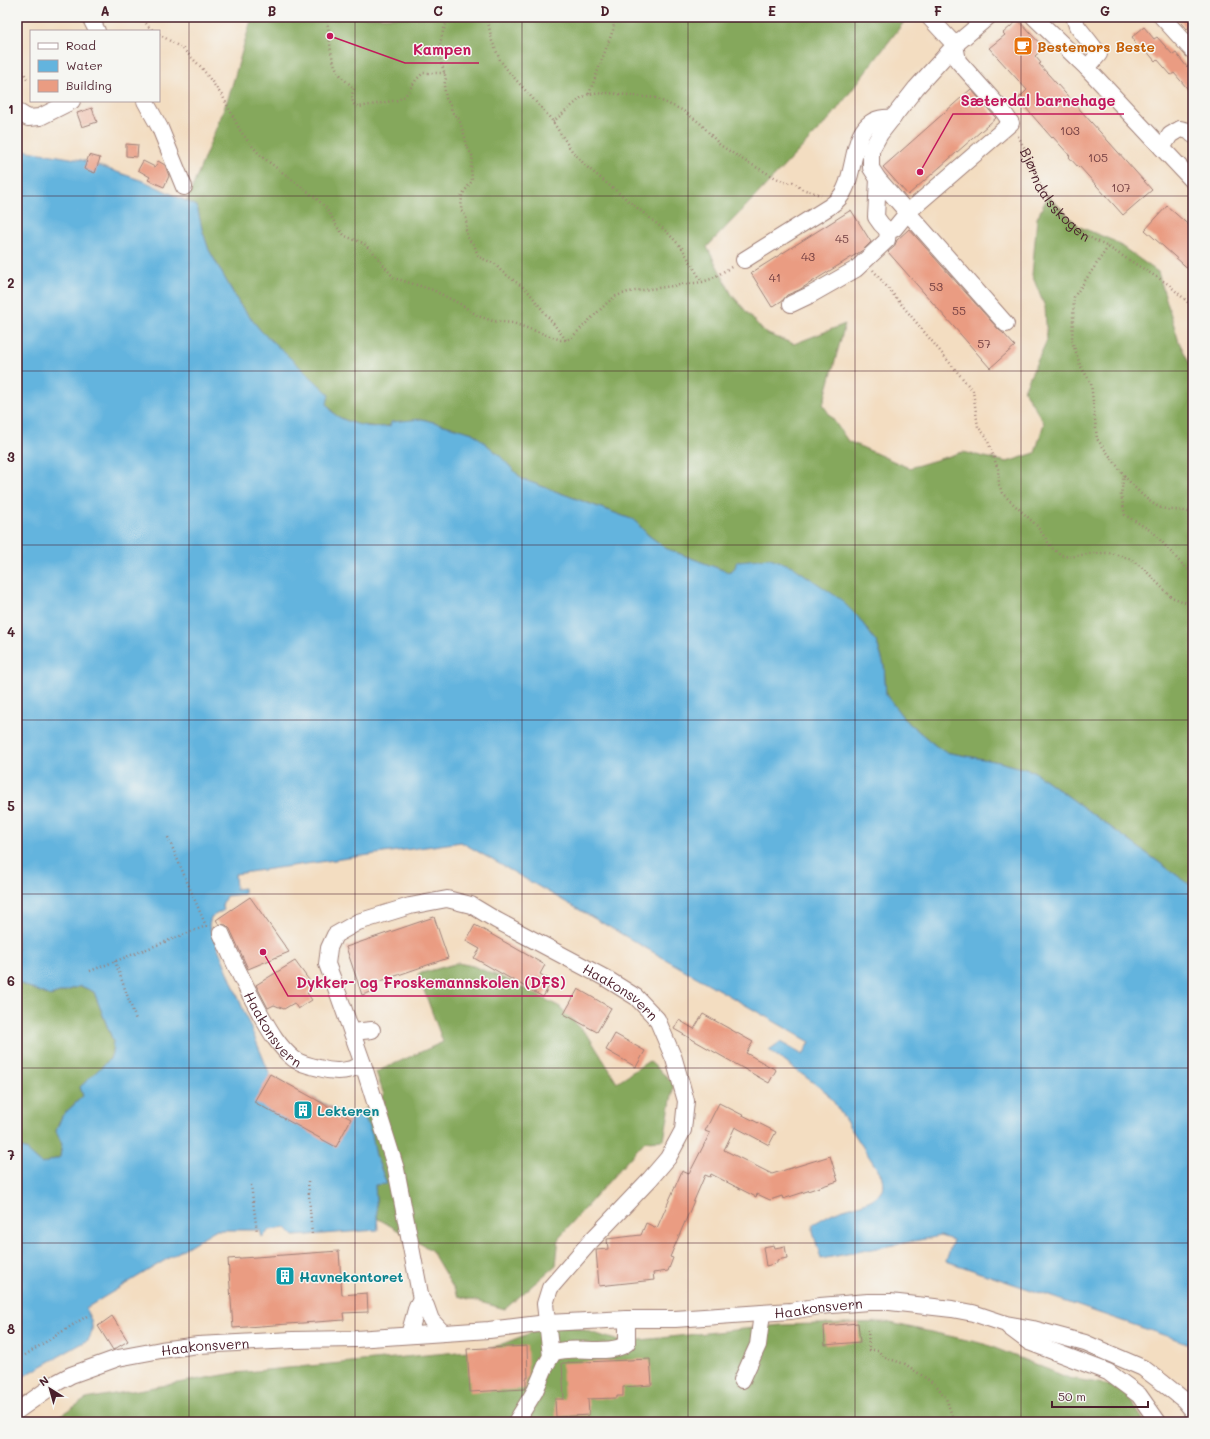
<svg xmlns="http://www.w3.org/2000/svg" width="1210" height="1439" font-family="Mali,sans-serif">
	<style>
		.forest { fill: #85a85c; stroke: #686444 }
		.water { fill: #63b4de; stroke: #566a84 }
		.building { fill: #ea9c82 }
		.lines { fill: none; stroke-linecap: round; stroke-linejoin: round }
		.minor-casing { stroke: #9e7e76; stroke-width: 18 }
		.path { stroke: #9e7e76; stroke-width: 2.5; stroke-dasharray: 1 3; stroke-linecap: butt }
		.minor { stroke: #fff; stroke-width: 16 }
		.grid { fill: none; stroke: #4a1f2b; stroke-width: 1; stroke-opacity: 0.55 }
		.labels { text-anchor: middle; dominant-baseline: central; stroke-width: 3; stroke-linejoin: round; paint-order: stroke }
		.number-label { font-size: 12px; fill: #723e41 }
		.food-label { font-size: 14px; font-weight: bold; fill: #c56008; stroke: #f6f6f2; text-anchor: start }
		.street-label { font-size: 14px; fill: #4a1f2b; stroke: #f6f6f2 }
		.culture-label { font-size: 14px; font-weight: bold; fill: #0d838f; stroke: #f6f6f2; text-anchor: start }
		.leader { fill: none; stroke: #c2185b; stroke-width: 1.5 }
		.callout-dot { fill: #c2185b; stroke: #f6f6f2; stroke-width: 1.5 }
		.callout-label { font-size: 15px; text-anchor: middle; font-weight: bold; fill: #c2185b; stroke: #f6f6f2; stroke-width: 3; stroke-linejoin: round; paint-order: stroke }
		.neatline { fill: none; stroke: #4a1f2b; stroke-width: 1.5 }
		.grid-label { font-size: 13px; text-anchor: middle; font-weight: bold; fill: #4a1f2b }
	</style>
	<rect width="100%" height="100%" fill="#f6f6f2"/>
	<filter id="ink" filterUnits="userSpaceOnUse"><feTurbulence type="fractalNoise" baseFrequency=".025" numOctaves="2"/><feDisplacementMap in="SourceGraphic" scale="8" xChannelSelector="R" yChannelSelector="G"/><feConvolveMatrix kernelMatrix="1 2 1 2 8 2 1 2 1" color-interpolation-filters="sRGB"/></filter>
	<filter id="wash" filterUnits="userSpaceOnUse"><feTurbulence type="fractalNoise" baseFrequency=".012" numOctaves="4" result="noise"/><feDisplacementMap in="SourceGraphic" scale="16" xChannelSelector="R" yChannelSelector="G"/><feGaussianBlur stdDeviation="0.9" result="paint"/><feColorMatrix in="noise" values="0 0 0 0 0 0 0 0 0 0 0 0 0 0 0 0 0 1.4 0 .05"/><feComposite in="paint" operator="in"/></filter>
	<g filter="url(#wash)">
		<rect width="100%" height="100%" fill="#f3ddc1"/>
		<path class="forest" d="M252,17h649l3,5 -72,94 -125,131 25,48 33,38 29,11 51,-20 -22,81 25,36 61,27 54,-16 44,10 28,-9 9,-30 -20,-33 23,-50 -2,-33 -13,-32 5,-57 11,-22 32,31 34,14 44,31 21,70 14,28v517l-160,-116 -34,-9 -54,-10 -9,-6 -31,-26 -19,-25 -2,-30 -7,-22 -19,-26 -18,-18 -104,-33 -3,3 -5,3 -61,-23 -19,-14 -14,-15 -112,-41 -23,-24 -26,-22 -51,-14 -39,8 -26,-2 -21,-9 -9,-12 -66,-73 -21,-26 -31,-55 -7,-21 -5,-23 -10,-5 42,-105z
			M458,963l15,3 37,15 50,26 29,30 28,45 32,-21 25,22 -10,57 -19,1 -86,96 -3,28 -51,44 -47,-13 -27,-46 -54,-32 -2,-33 12,-2 -11,-27 -4,-22 -14,-20 26,-19 -8,-23 67,-30 -25,-68z
			M19,983l31,13 31,-10 13,6 19,49 -1,12 -2,6 -30,28 3,9 -21,20 -6,15 6,13 -2,13 -18,7 -18,-16 -7,2v-166z
			M559,1322l63,20 159,-17 105,-3 99,22 84,34 54,9 21,35h-1093l35,-23 149,-26 254,-24z"/>
		<path class="water" d="M17,149l65,11 64,22 51,24 5,23 7,21 31,55 21,26 68,63 -2,10c3,4 6,10 10,12 15,9 37,13 53,10l1,-4 31,-3 51,14 26,22 23,24 112,41 14,15 19,14 61,23c5,-2 8,-4 8,-9l2,-2 32,-3 22,8 48,33 18,18 19,26 7,22 2,30 19,25 31,26 9,6 54,10 34,9 160,116v458l-247,-84 7,-21 -13,-4 -119,23 -8,-27v-8c8,-4 16,-10 25,-13 13,-5 32,-7 42,-18 4,-5 3,-13 1,-18l-48,-74 -7,-9 -57,-42 11,-8 23,13 7,-13 -349,-200 -226,32 1,15 8,-1v6l-18,2 -4,9 2,5 -13,7 -2,9 61,149 79,42 14,-4 9,21 4,22 11,28 -12,1 3,45 -84,6 -8,-8 -16,2 -8,7 -2,-7h-45l-129,78c5,13 10,20 2,32l-71,40v-230l7,-2 18,16 18,-7 2,-13 -6,-13 6,-15 21,-20 -3,-9 30,-28 2,-6 1,-12 -19,-49 -13,-6 -31,10 -31,-13 -2,1z"/>
		<g id="blocks">
			<path class="building" d="M1177,17h16v7l-6,5z
				M1018,20l26,28 -9,8 6,7 -2,1 113,126 -29,25 -44,-49 -1,1 -9,-10 1,-1 -17,-19 -1,1 -34,-39 9,-9 -38,-42 16,-13 -2,-2z
				M1144,27l10,12 3,-2 16,18 3,-2 11,14 6,-5v33l-19,-22 -3,2 -14,-16 -2,2 -11,-13 -3,3 -7,-9 1,-1 -3,-4z
				M971,89l25,29 -88,77 -25,-28z
				M92,108l5,14 -15,5 -5,-14z
				M126,144l12,1 -1,12 -11,-1z
				M89,155l11,3 -5,15 -11,-4z
				M143,161l12,6 3,-6 7,4 4,11 -5,11 -16,-7 2,-3 -12,-7z
				M1167,206l26,23v44l-48,-43z
				M851,210l20,32 -8,8 -64,40 -12,5 -4,5 -11,7 -21,-34z
				M909,229l90,101 4,3 12,13 -25,22 -102,-116 6,-5 3,-7z
				M250,897l39,55 -41,17 -18,-40 -4,-4 -7,-1 -3,-4z
				M434,917l14,41 -76,26 2,7 -12,4 -16,-48z
				M475,925l70,40 -5,9 12,7 -9,16 -69,-39 6,-9 -14,-8z
				M295,961l19,26 -7,6 5,7 -14,9 -4,-6 -10,6 -10,-4 -6,3 -12,-23z
				M578,989l33,19 -14,24 -33,-18z
				M703,1014l50,28 -7,11 30,17 -7,13 -95,-54 5,-9 15,9z
				M615,1034l30,17 -9,16 -30,-17z
				M270,1074l81,45 -15,28 -82,-45z
				M719,1103l57,29 -7,13 -34,-18 -11,23 48,24 58,-18 8,25 -55,18 -1,-3 -12,4 -13,-6 -1,3 -45,-23 -1,3 -5,-2 -35,82 3,1 -5,13 -15,2 1,7 -55,6 -3,-36 12,-1 -1,-10 34,-4 5,-12 11,5 25,-57 7,3 21,-41 -5,-2z
				M774,1245l1,3 10,-2 2,12 -10,2v3l-11,3 -3,-19z
				M339,1251l3,44 25,-2 1,19 -25,1 1,7 -111,8 -5,-69z
				M112,1316l16,25 -15,9 -15,-24z
				M858,1323l2,19 -35,3 -1,-19z
				M527,1346l1,32h-2v9l-1,2 -55,3 -3,-43z
				M650,1359l2,26 -29,2v9h-6v2l-29,1 1,16 -33,2 -1,-18h9l-2,-36z"/>
		</g>
	</g>
	<g filter="url(#ink)">
		<use href="#blocks" fill-opacity="0" stroke="#9e7e76" stroke-width="1"/>
		<g class="lines">
			<defs>
				<g id="minor">
					<path d="M90,17l7,14"/>
					<path d="M988,17l-33,28 -39,43 -36,46 -9,16v18l7,11 128,145"/>
					<path d="M1034,17l53,51 106,113"/>
					<path d="M1074,17l3,9 22,28 -12,14"/>
					<path d="M1162,17l31,34"/>
					<path d="M145,101l15,27 24,59"/>
					<path d="M17,111l11,7 12,-1 32,-16"/>
					<path d="M1162,148l8,-13 10,-6 9,2 4,4"/>
					<path d="M878,179l-2,38 5,7 7,7 6,-2 14,-17 103,-89 -9,-13 -44,-49 -3,-16 -26,-28"/>
					<path d="M744,260l85,-53c7,-5 13,-10 16,-18 13,-26 5,-75 48,-71"/>
					<path d="M791,304l21,-10 44,-25 31,-29 1,-9"/>
					<path id="s2" d="M221,933c12,28 25,55 40,82 9,16 18,32 33,44 7,5 16,7 25,9 16,5 30,4 44,-4"/>
					<path d="M352,1032l20,-2"/>
					<path d="M1009,1327l20,15 79,30 31,23 19,27"/>
					<path id="s3" d="M443,1333l-12,-13 -5,-14 -5,-7 -25,-130 -33,-105 -24,-68 -12,-32 2,-16 6,-13 23,-13 52,-16 37,-7 24,6 25,15 111,59 29,18 21,22 17,40 12,42 -3,29 -15,28 -18,21 -60,63 -40,46 -5,16 6,52"/>
					<path d="M409,1335l8,-29 4,-7"/>
					<path d="M742,1380l16,-35 4,-32"/>
					<path id="s4" d="M17,1411l41,-29 13,-7 47,-17 43,-8 37,-5 95,-5 63,-1 133,-9 58,-7 80,-4h48l116,-8 29,-5 48,-4h22l62,7 21,4 33,11 27,5 52,14 58,25 20,15 21,17 9,11"/>
					<path d="M516,1422l19,-31 11,-26 7,-12c20,-9 58,4 74,-10v-24"/>
				</g>
			</defs>
			<use href="#minor" class="minor-casing"/>
			<g class="path">
				<path d="M141,17l8,10 5,4"/>
				<path d="M326,17c6,21 1,42 16,60 3,4 8,7 12,11l-2,7 1,9 6,3 39,-7 7,-4 11,-16 7,-7h22"/>
				<path d="M447,17l1,3 -5,11 -4,18 2,13 5,16 -2,8 2,12 4,7 3,8 6,6 7,21v5l7,12 -2,8 1,16 -10,14 -1,16c9,6 3,15 6,24 1,4 4,7 7,10 2,4 3,9 5,12l16,7 6,7 26,19 39,50"/>
				<path d="M487,17l5,24 8,19 9,12 42,47 21,32 15,16 22,18 58,47 15,16 20,34"/>
				<path d="M159,34l24,15 19,19 21,29 17,33 7,10 14,16 55,42 10,10 12,20 7,8 18,7 10,9 21,26 39,12 29,15 16,11 15,5 20,2 48,17h5l5,-2 36,-35 9,-7 12,-4 74,-10 9,-3 22,-13"/>
				<path d="M17,56l2,8 8,15"/>
				<path d="M589,94l24,-64 2,-13"/>
				<path d="M553,122l28,-24 8,-4 20,-1 46,5 27,12 18,13 20,22 25,16 31,17 11,5 6,-1 9,7 19,6"/>
				<path id="s1" d="M1018,136l13,24 9,25 16,23 29,27 23,12 60,37 25,23"/>
				<path d="M1108,247l-34,50 -2,44 8,24 11,18 6,56 27,36 -3,20 4,20 28,17 27,30 13,12"/>
				<path d="M873,270l100,121 5,36 8,9 12,33 1,15 3,9 35,33 15,22 9,7 8,2 25,-4h17l20,6 15,12 25,26 22,8"/>
				<path d="M1124,476c10,10 22,25 35,31 11,5 23,1 34,7"/>
				<path d="M115,961l21,59"/>
				<path d="M90,971l116,-45 -39,-91"/>
				<path d="M308,1181l4,54"/>
				<path d="M251,1185l6,47"/>
				<path d="M868,1330l1,20h9l5,7 22,7 31,21 10,13 8,24"/>
				<path d="M25,1355l62,-39"/>
			</g>
			<use href="#minor" class="minor"/>
		</g>
	</g>
	<path class="grid" d="M189,17v1405M355,17v1405M522,17v1405M688,17v1405M855,17v1405M1021,17v1405M17,196h1176M17,371h1176M17,545h1176M17,720h1176M17,894h1176M17,1068h1176M17,1243h1176"/>
	<defs>
		<symbol id="cafe-square" viewBox="-11 -11 22 22"><rect x="-9" y="-9" width="18" height="18" rx="4" fill="#e8710a" stroke="#f6f6f2"/><path d="M-5.5-4.5H6V0H3Q3 3.5 0 3.5H-2.5Q-5.5 3.5-5.5 0ZM3-3.2v2h1.7v-2ZM-6 4.5H4V6H-6Z" fill="#fff"/></symbol>
		<symbol id="building-square" viewBox="-11 -11 22 22"><rect x="-9" y="-9" width="18" height="18" rx="4" fill="#0f9aa8" stroke="#f6f6f2"/><path d="M-4-6H4V6H1V3H-1V6H-4ZM-2.5-4.3h1.7v1.8h-1.7ZM.8-4.3h1.7v1.8H.8ZM-2.5-1h1.7V.8h-1.7ZM.8-1h1.7V.8H.8Z" fill="#fff"/></symbol>
	</defs>
	<g fill-rule="evenodd">
		<use href="#cafe-square" x="1012" y="35" width="22" height="22"/>
		<use href="#building-square" x="292" y="1099" width="22" height="22"/>
		<use href="#building-square" x="274" y="1265" width="22" height="22"/>
	</g>
	<g class="labels">
		<g class="number-label">
			<text x="1070" y="130">103</text>
			<text x="1098" y="157">105</text>
			<text x="1121" y="187">107</text>
			<text x="842" y="238">45</text>
			<text x="808" y="256">43</text>
			<text x="775" y="277">41</text>
			<text x="936" y="286">53</text>
			<text x="959" y="310">55</text>
			<text x="984" y="343">57</text>
		</g>
		<g class="food-label">
			<text x="1037" y="46">Bestemors Beste</text>
		</g>
		<g class="street-label">
			<text stroke="none"><textPath href="#s1" startOffset="70">Bjørndalsskogen</textPath></text>
			<text stroke="none"><textPath href="#s3" startOffset="737">Haakonsvern</textPath></text>
			<text stroke="none"><textPath href="#s2" startOffset="110">Haakonsvern</textPath></text>
			<text stroke="none"><textPath href="#s4" startOffset="818">Haakonsvern</textPath></text>
			<text stroke="none"><textPath href="#s4" startOffset="203">Haakonsvern</textPath></text>
		</g>
		<g class="culture-label">
			<text x="317" y="1110">Lekteren</text>
			<text x="299" y="1276">Havnekontoret</text>
		</g>
	</g>
	<path class="leader" d="M330 36L405 63H479M920 172L953 114H1124M263 952L288 996H573"/>
	<g class="callout-dot">
		<circle cx="330" cy="36" r="4"/>
		<circle cx="920" cy="172" r="4"/>
		<circle cx="263" cy="952" r="4"/>
	</g>
	<g class="callout-label">
		<text x="442" y="55">Kampen</text>
		<text x="1038" y="106">Sæterdal barnehage</text>
		<text x="431" y="988">Dykker- og Froskemannskolen (DFS)</text>
	</g>
	<rect width="1210" height="1439" fill="none" stroke="#f6f6f2" stroke-width="44"/>
	<rect x="30" y="30" width="130" height="72" fill="#f6f6f2" stroke="#b1a0a2"/>
	<rect x="38" y="43" width="20" height="6" fill="#ffffff" stroke="#b1a0a2"/>
	<text x="66" y="50" font-size="12" fill="#4a1f2b">Road</text>
	<rect x="38" y="60" width="20" height="12" fill="#63b4de" stroke="#b1a0a2"/>
	<text x="66" y="70" font-size="12" fill="#4a1f2b">Water</text>
	<rect x="38" y="80" width="20" height="12" fill="#ea9c82" stroke="#b1a0a2"/>
	<text x="66" y="90" font-size="12" fill="#4a1f2b">Building</text>
	<g transform="translate(50 1389) rotate(323)" stroke="#f6f6f2" stroke-width="3" paint-order="stroke">
	<path d="M0-3L7 15L0 10L-7 15Z" fill="#4a1f2b"/>
	<text y="-6" font-size="11" font-weight="bold" text-anchor="middle" fill="#4a1f2b">N</text>
	</g>
	<path d="M1052 1401v6h96v-6" fill="none" stroke="#4a1f2b" stroke-width="2"/>
	<text x="1058" y="1401" font-size="12" fill="#4a1f2b" stroke="#f6f6f2" stroke-width="3" paint-order="stroke">50 m</text>
	<rect x="22" y="22" width="1166" height="1395" class="neatline"/>
	<g class="grid-label">
		<text x="105" y="16">A</text>
		<text x="272" y="16">B</text>
		<text x="438" y="16">C</text>
		<text x="605" y="16">D</text>
		<text x="772" y="16">E</text>
		<text x="938" y="16">F</text>
		<text x="1105" y="16">G</text>
		<text x="11" y="114">1</text>
		<text x="11" y="288">2</text>
		<text x="11" y="462">3</text>
		<text x="11" y="637">4</text>
		<text x="11" y="811">5</text>
		<text x="11" y="986">6</text>
		<text x="11" y="1160">7</text>
		<text x="11" y="1334">8</text>
	</g>
</svg>
